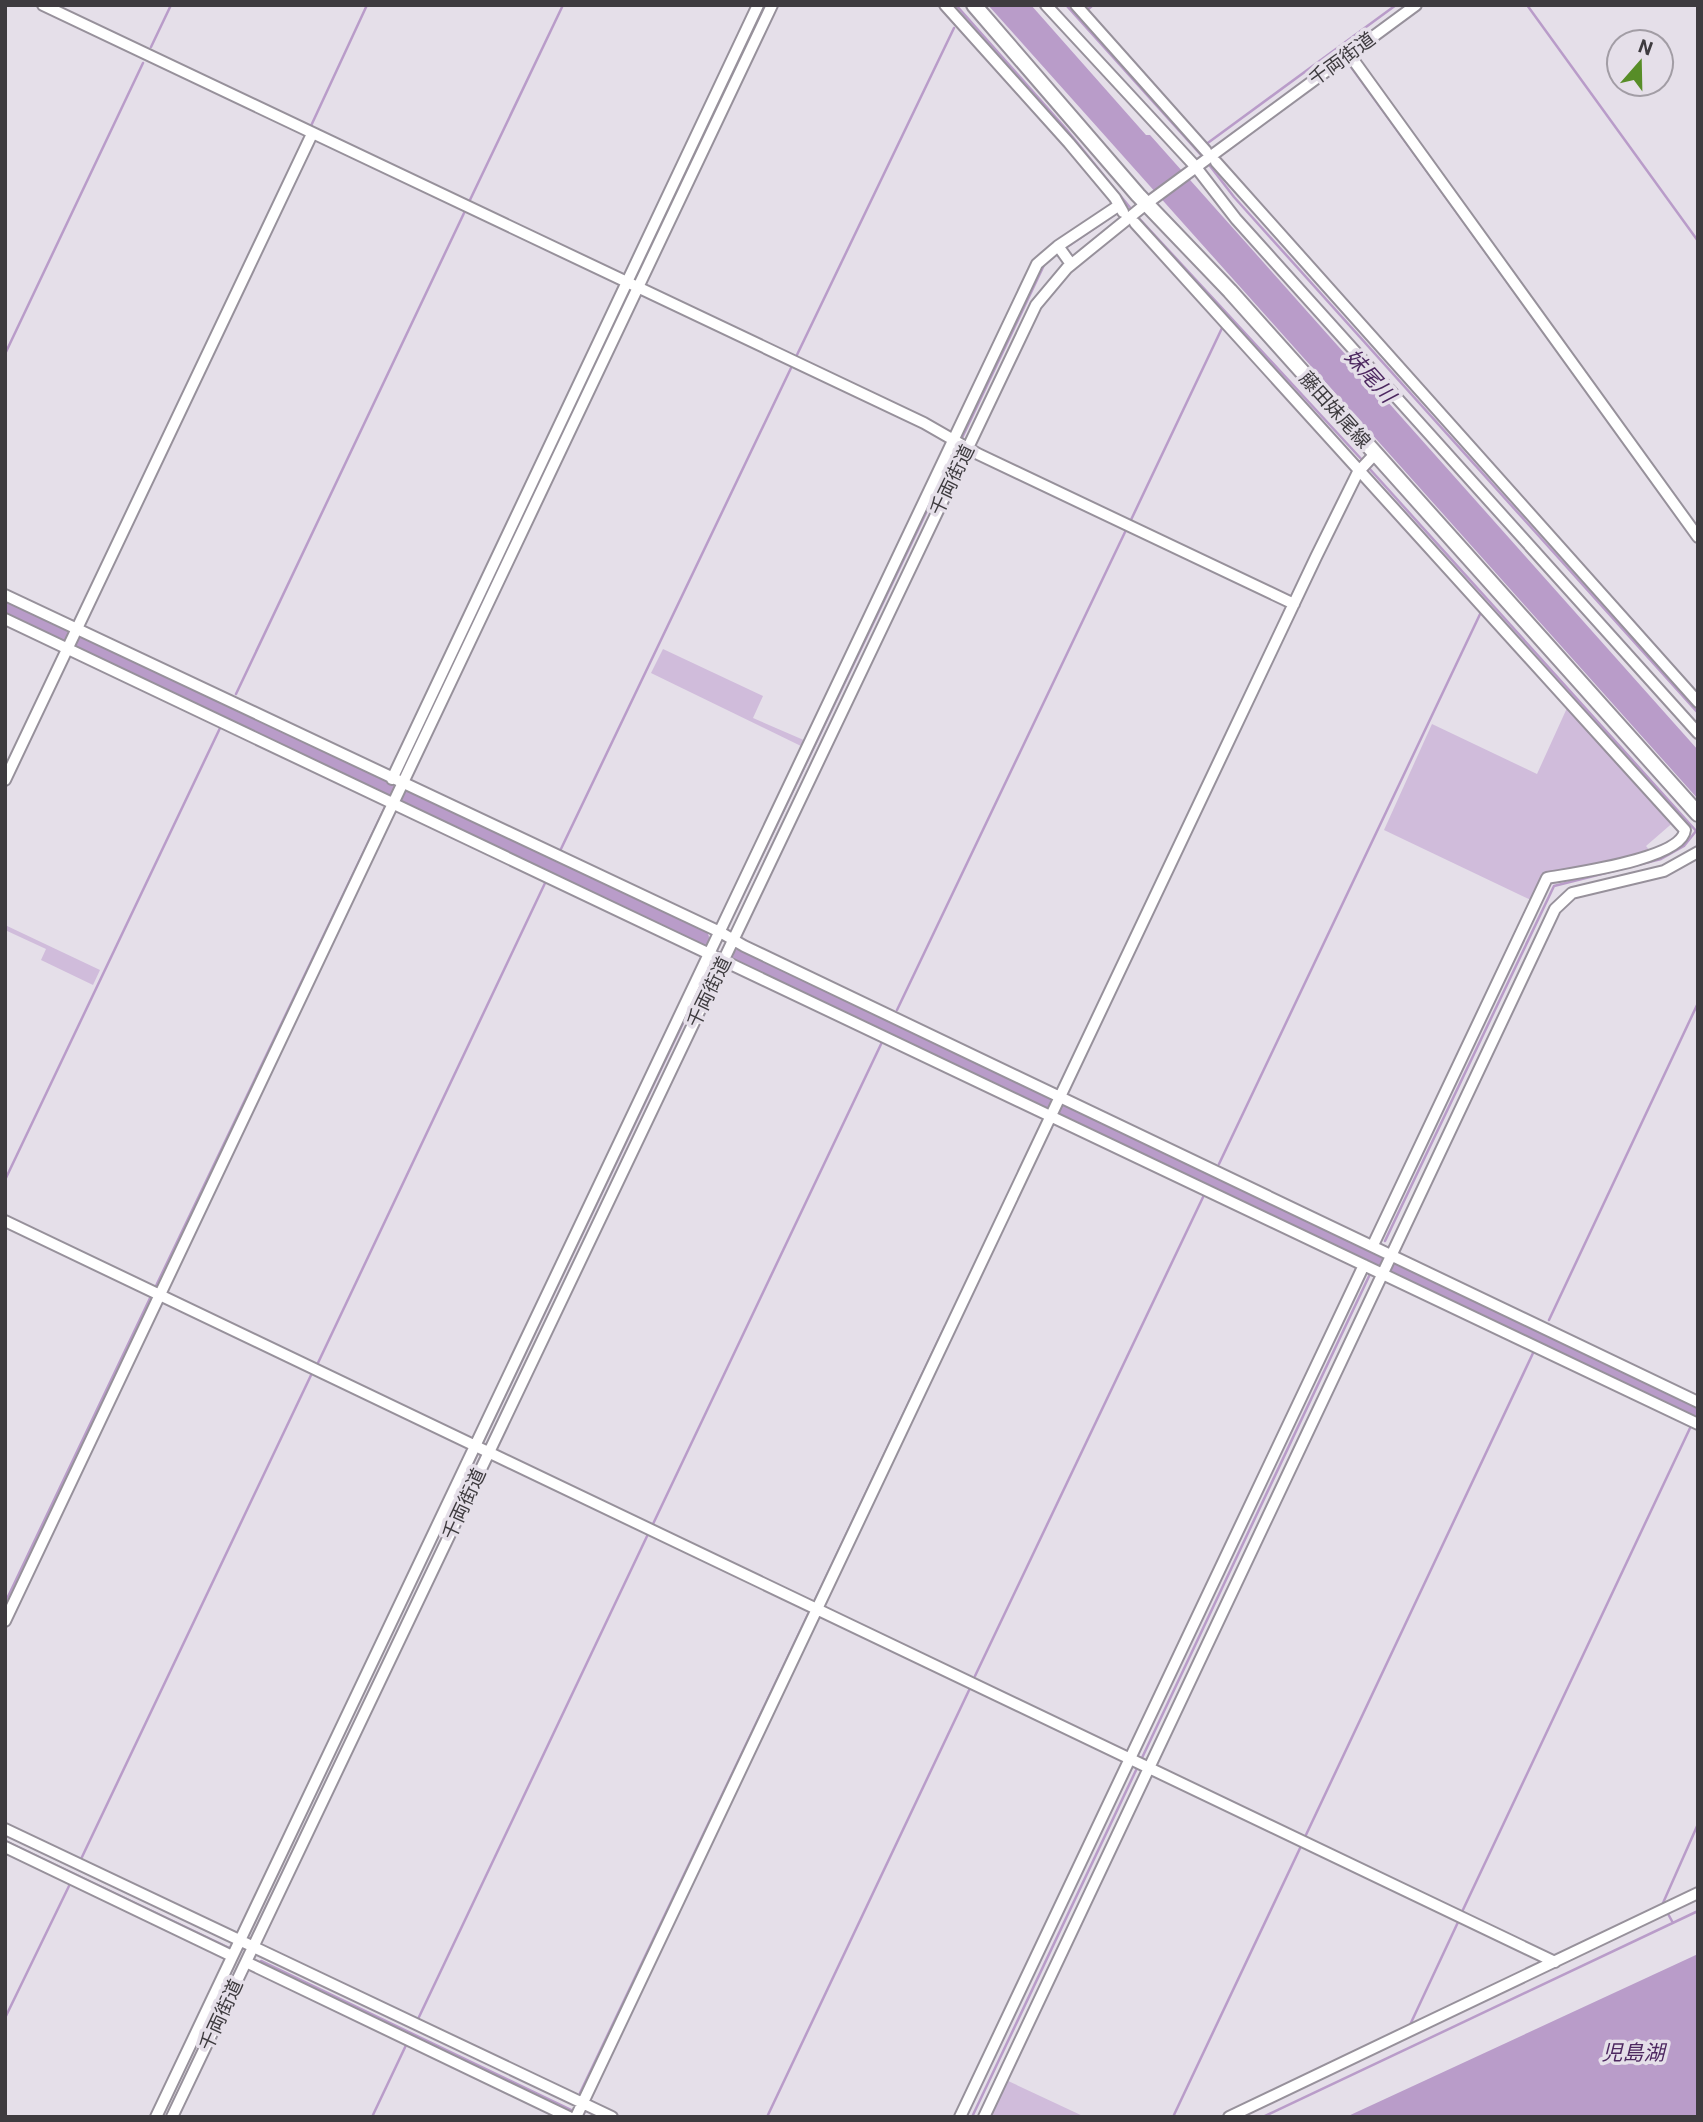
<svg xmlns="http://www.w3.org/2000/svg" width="1703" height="2122" font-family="Roboto,'Noto Sans JP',sans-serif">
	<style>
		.green { fill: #d0bcdb }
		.water { fill: #b99cc9 }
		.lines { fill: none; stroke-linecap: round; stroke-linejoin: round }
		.stream { stroke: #b99cc9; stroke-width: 2.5 }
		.river { stroke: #b99cc9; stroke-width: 18 }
		.minor-casing { stroke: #97919b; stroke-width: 14 }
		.major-casing { stroke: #97919b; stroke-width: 18 }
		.minor { stroke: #fff; stroke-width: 10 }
		.major { stroke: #fff; stroke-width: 14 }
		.labels { text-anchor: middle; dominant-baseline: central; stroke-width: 7; stroke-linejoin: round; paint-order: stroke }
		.street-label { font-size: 19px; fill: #3e3b3f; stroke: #e5dfe9 }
		.water-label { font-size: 21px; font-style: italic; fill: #4d2860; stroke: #e5dfe9 }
	</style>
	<rect width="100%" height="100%" fill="#e5dfe9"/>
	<path class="green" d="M663,649l100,47 -10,22 53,23 -3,6 -152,-74z
		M1573,705l103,115 -30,26 6,7 -104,21 -15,27 -149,-71 48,-106 105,50 30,-66z
		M5,925l95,45 -7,15 -52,-25 5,-11 -41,-19z
		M1006,2080l79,37h-96z"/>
	<path class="water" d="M988,5h43l115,130h4l548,615v49z
		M1698,1954v163h-352z"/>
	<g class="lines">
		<path class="stream" d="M956,5l110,124 66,81
			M1066,5l135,150
			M1527,5l171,236
			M1086,11l7,-6
			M151,47l20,-42
			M1351,67l282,388
			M310,128l57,-123
			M1205,145l191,-140
			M1210,166l24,31 464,516
			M469,202l94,-197
			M1136,215l228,247
			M1064,249l56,-38
			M5,354l138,-291
			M795,359l159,-331
			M961,440l84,-177
			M1368,467l330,366
			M1130,522l93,-196
			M236,694l229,-483
			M224,720l5,-9
			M401,773l45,-97
			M389,799l4,-10
			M560,851l231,-483
			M550,873l3,-7
			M734,914l224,-468
			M897,1010l229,-480
			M887,1032l4,-8
			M1219,1164l263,-554
			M5,1180l216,-454
			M1207,1187l5,-10
			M1385,1241l169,-355 107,-27 23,-13 12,-15
			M1374,1266l4,-10
			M155,1288l231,-483
			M1549,1320l149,-317
			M1537,1343l4,-8
			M317,1365l229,-484
			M482,1444l222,-465
			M653,1524l230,-484
			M814,1602l131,-276
			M5,1603l147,-309
			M405,1605l74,-155
			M975,1676l230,-483
			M1141,1760l230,-488
			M1305,1837l229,-486
			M5,1841l226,108
			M82,1857l231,-486
			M1663,1903l35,-79
			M1667,1912l6,11
			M1461,1914l230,-488
			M261,1961l312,150
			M419,2017l230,-485
			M5,2018l64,-132
			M1409,2027l50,-107
			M580,2093l231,-485
			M372,2117l36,-76
			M767,2117l204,-431
			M972,2117l166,-351
			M1173,2117l129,-273
			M1263,2117l435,-206"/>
		<path class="river" d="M5,610l695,328
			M742,957l956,458"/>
		<defs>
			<path id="minor" d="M43,5l881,418 54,31 316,150
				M945,5l124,138 46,55 8,14
				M1046,5l149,161 41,53 462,514
				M1076,5l130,146
				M1349,54l349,483
				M1216,162l482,540
				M1135,223l550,607c-3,29 -111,43 -138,48l-174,367
				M1058,246l60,-40
				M5,595l715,337 24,14 954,456
				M5,619l1693,805
				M392,779l366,-774
				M5,780l307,-646
				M5,1221l1550,741
				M5,1621l767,-1616
				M5,1829l607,288
				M5,1847l227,109
				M246,1962l323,155
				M156,2117l881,-1853 21,-18 13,18
				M172,2117l864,-1812 31,-37 79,-64 270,-199
				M576,2117l740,-1560 42,-85 17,-18
				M960,2117l404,-852
				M984,2117l571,-1208 17,-16 92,-22 34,-19
				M1229,2117l469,-224"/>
			<path id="major" d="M974,5l164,190 92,96 468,523"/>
		</defs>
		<use href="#minor" class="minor-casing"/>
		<use href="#major" class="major-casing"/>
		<use href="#minor" class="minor"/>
		<use href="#major" class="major"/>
	</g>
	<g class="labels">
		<g class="street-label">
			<text transform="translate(1342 59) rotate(-36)">千両街道</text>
			<text transform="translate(1335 410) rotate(48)">藤田妹尾線</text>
			<text transform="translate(952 480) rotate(-64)">千両街道</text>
			<text transform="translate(709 992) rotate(-64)">千両街道</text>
			<text transform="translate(464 1504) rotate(-65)">千両街道</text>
			<text transform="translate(221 2015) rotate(-65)">千両街道</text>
		</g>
		<g class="water-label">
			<text transform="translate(1370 376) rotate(48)">妹尾川</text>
			<text x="1633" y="2053">児島湖</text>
		</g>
	</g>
	<rect width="1703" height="2122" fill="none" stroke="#3e3b3f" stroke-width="14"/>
	<g transform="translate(1640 63) rotate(20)"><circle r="33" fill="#e5dfe9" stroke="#a29da5" stroke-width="2"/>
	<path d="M0-5L12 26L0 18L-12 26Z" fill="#578d27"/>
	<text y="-10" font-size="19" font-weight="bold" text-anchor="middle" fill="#3e3b3f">N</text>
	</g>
</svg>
